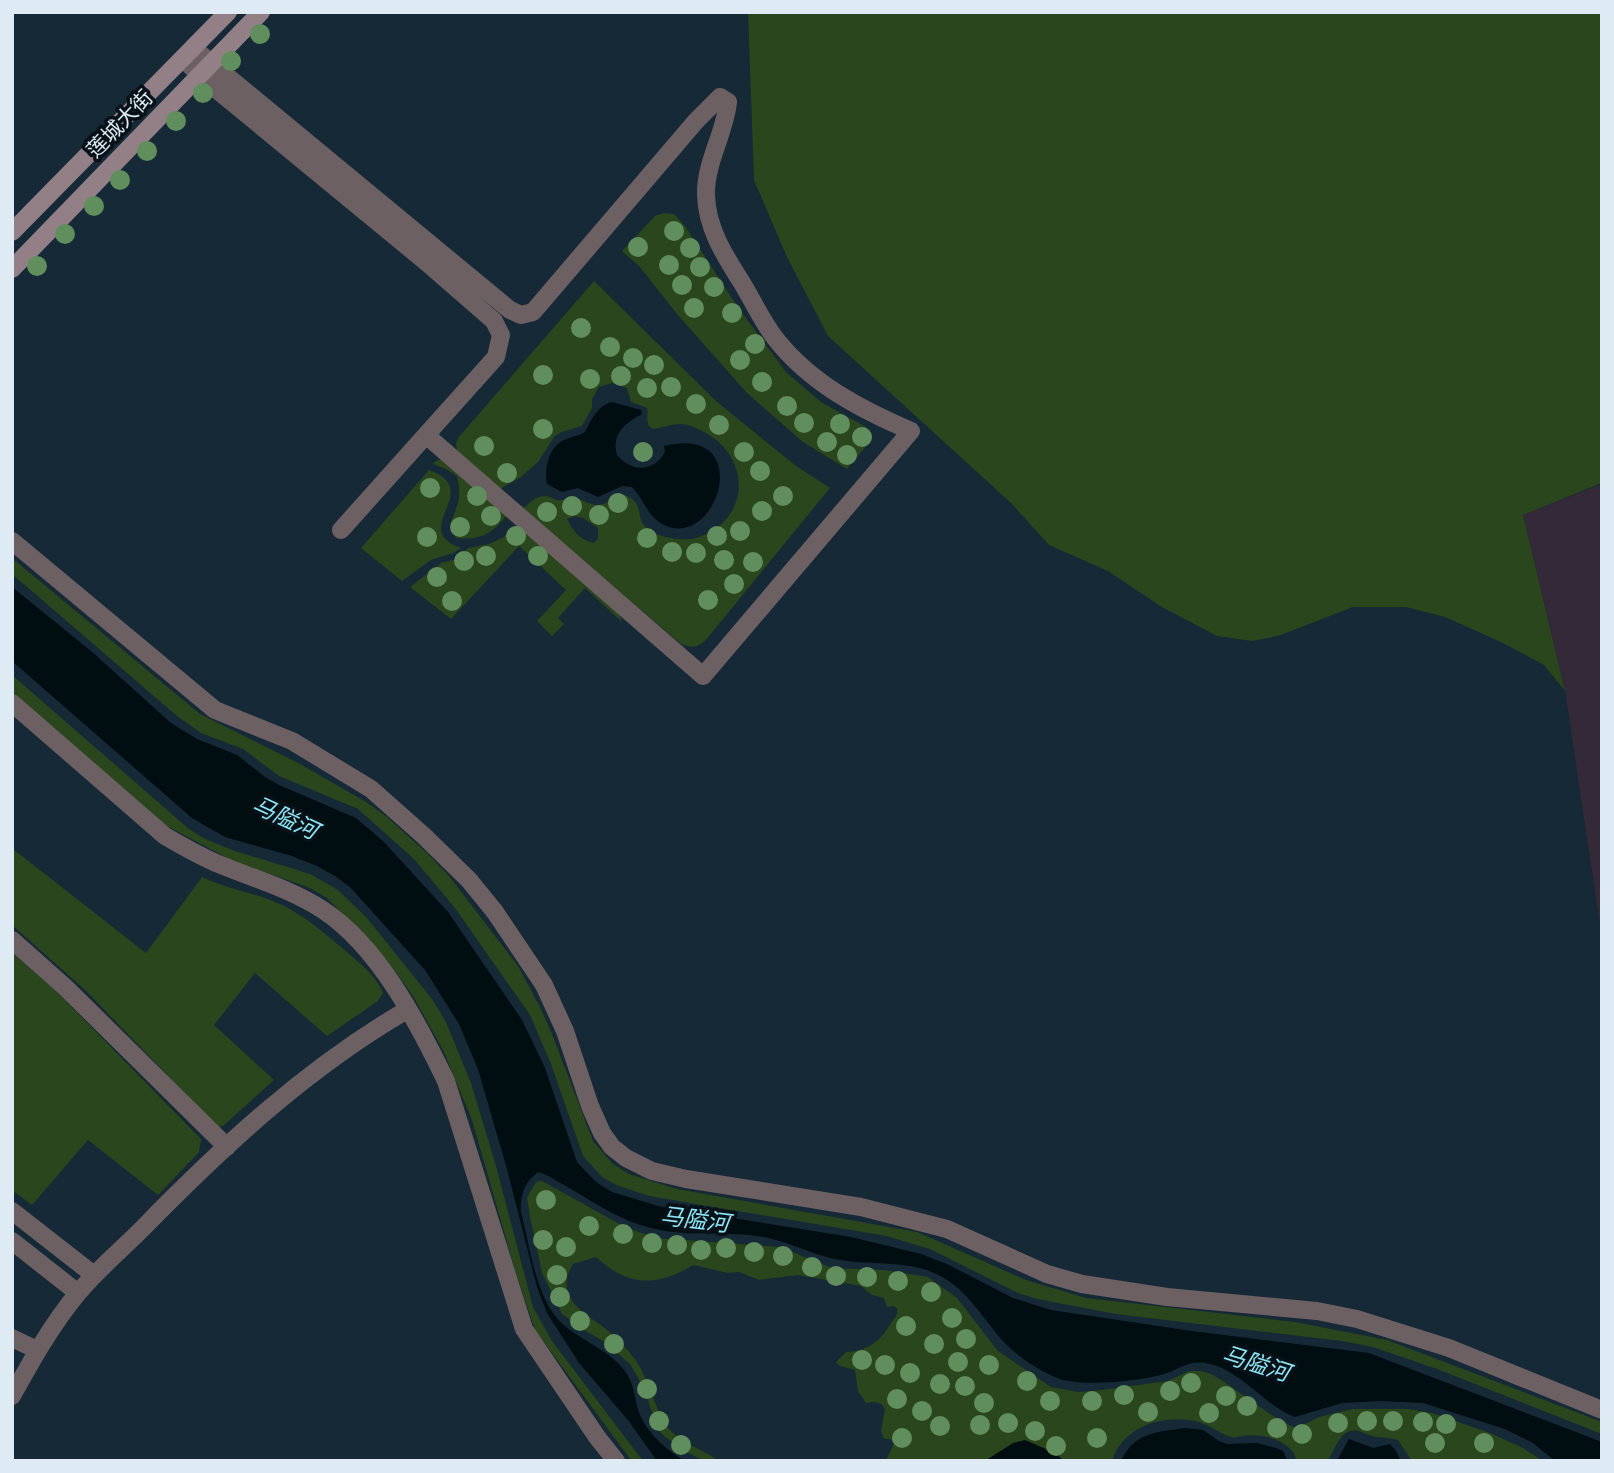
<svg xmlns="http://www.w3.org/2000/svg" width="1614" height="1473" font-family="Roboto,'Noto Sans SC',sans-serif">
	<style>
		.medical { fill: #342938 }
		.green { fill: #2a461c; fill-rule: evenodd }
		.water { fill: #010e11 }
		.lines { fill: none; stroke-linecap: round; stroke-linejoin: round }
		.lane { stroke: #6c6063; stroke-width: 18 }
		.street { stroke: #6c6063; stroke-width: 18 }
		.secondary { stroke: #938086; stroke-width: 18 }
		.tree { fill: #608e5d }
		.labels { text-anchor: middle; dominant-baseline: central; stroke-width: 7; stroke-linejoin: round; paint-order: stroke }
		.street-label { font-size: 21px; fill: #deebf4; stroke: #081117 }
		.water-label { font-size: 23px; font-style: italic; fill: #8be6f6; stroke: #081117 }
	</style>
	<rect width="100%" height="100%" fill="#152937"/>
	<path class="medical" d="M1602,484v437l-3,-3 -34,-227 -42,-176z"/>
	<path class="green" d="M748,12h854v471l-79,32 42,176 -21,-26 -41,-22 -58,-26 -39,-10h-53l-75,29 -26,5 -35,-5 -55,-29 -54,-36 -59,-26 -38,-42 -183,-167 -41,-79 -33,-77z
		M664,213l10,1 11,12 52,80 49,66 35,30 45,25 6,7v5l-25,30 -44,-27 -56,-49 -70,-79 -37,-47 -18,-16 33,-35z
		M594,281l122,120 80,65 34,22 -120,147c-9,11 -15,15 -29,9l-158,-135c5,-6 15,-14 23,-13 6,1 9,5 15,4 6,0 10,-2 16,-1 7,1 13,6 20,6 12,0 18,-12 30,-9 13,5 11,16 15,26 7,15 40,20 54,16 57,-18 56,-84 4,-108 -6,-3 -13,-6 -20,-6 -9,0 -18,4 -27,5 -9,-5 -4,-13 -6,-21l-16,-6 -4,-14 -15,-5 -13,4 -7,12v9l-10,18 -21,6 -7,5 -16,25 -17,15 -21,12 -43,-38 -1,-8 2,-5zM575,516l8,2 15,10v10l-4,5c-13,-2 -22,-13 -27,-24z
		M443,459l65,55c-15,19 -27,27 -52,24 -10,-13 -3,-19 1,-32 4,-10 2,-19 0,-30l-11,-7 -13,-5 3,-3z
		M429,470c53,19 -12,54 23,74 3,2 6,2 9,4l-8,5 -22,7 -29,21 -41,-33z
		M518,525l101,88 3,9 -37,-34 -27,30 6,6 -12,12 -15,-15 29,-31 -47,-44 -68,73 -41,-32 31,-24 16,-4 11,-11 21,-4 13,-6z
		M12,558l188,156 102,51 64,37 20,14 42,38 21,22 69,90 22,41 12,27 41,107 20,23 16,10 48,15 240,43 109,48 60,18 209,24 92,18 215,82v12l-165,-65 -64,-22 -31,-6 -226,-27 -79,-15 -19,-6 -88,-44 -44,-13 -237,-40 -33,-11 -14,-8 -19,-21 -32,-92 -21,-49 -75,-107 -41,-49 -56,-50 -79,-33 -36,-27 -42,-16 -24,-17 -165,-142z
		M12,675l177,154 16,10 27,11 78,24 28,16 29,28 65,81 14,23 25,61 25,83 37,141 19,34 91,120h-11l-10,-13 -87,-118 -20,-60 -43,-150 -29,-70 -30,-54 -18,-25 -25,-30 -43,-43 -17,-10 -79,-28 -64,-34 -155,-134z
		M13,849l133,104 56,-76c23,11 48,15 71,24 30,12 51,32 75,52 13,11 29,24 35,40l-5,8 -51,35 -72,-63 -41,52 60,55 -51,46 -5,1 -134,-138 -72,-64z
		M12,952l49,44 140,143 -2,13 -41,43 -70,-55 -56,65 -20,-15z
		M542,1181l83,46 31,11 124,9 52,21 52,2 44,7 29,21 41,53 53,36 27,5 16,-1 74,-10 21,-10h11l11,3 12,7 50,35 20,11h6l20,-10 34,-8h56l23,4 58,20 33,15 20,13h-131l-14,-21c-10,-3 -20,-2 -29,-5 -4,-1 -7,-3 -11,-4 -18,-4 -22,19 -31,30h-30c-6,-24 -43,-30 -63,-23 -13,-3 -22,-12 -35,-16 -33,-9 -76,3 -87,39h-48l-9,-8 -55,-2 -15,10h-99l8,-18 -4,-4h-6l-3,-8 4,-21 -3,-6 -8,-2 -8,1 -8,-12 -3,-21 -15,-4 -4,-4 10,-10c20,0 35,-11 45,-29 4,-6 7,-7 6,-15l-4,-2 -6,1 -3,-9 -12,-3 -11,-9 -63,-11 -39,5 -20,-8 -11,1 -35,-8c-36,22 -65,22 -97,-8l-23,7c-7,11 -9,24 -2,35 10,16 28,23 41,35 8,8 18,18 25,28 13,20 20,57 36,71 14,12 32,18 46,28h-14l-15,-7 -26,-18 -6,-6 -14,-42 -14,-24 -27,-23 -19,-11 -22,-16 -20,-41 -12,-56 -3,-20 9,-15z"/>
	<path class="water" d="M612,402l29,8 1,4c-17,9 -31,20 -25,41 15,18 37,17 48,-3l-1,-6c96,-23 51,113 -5,76 -12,-8 -16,-24 -27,-35l-10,-1 -24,11 -20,-9 -16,4 -15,-8c-3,-13 1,-33 12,-41 8,-6 18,-6 26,-11 7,-13 12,-26 27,-30z
		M12,587l79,64 80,72 26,16 40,16 28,22 14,8 77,33 28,24 64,70 74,108 23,48 32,94 19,20 16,10 46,14 193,31 70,17 26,10 66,34 38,12 141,21 177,22 233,89v19h-47l-22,-18 -28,-14 -82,-26 -42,-2 -39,2 -47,14c-32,-12 -55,-49 -90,-54 -14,-2 -23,4 -35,9 -24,9 -86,15 -110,7 -16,-6 -37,-19 -50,-31 -26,-25 -42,-62 -78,-76 -27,-11 -56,-7 -84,-11 -32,-3 -59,-21 -91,-25 -35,-5 -72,1 -106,-8 -30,-7 -58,-26 -85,-42 -10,-5 -17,-11 -28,-14 -14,11 -18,22 -17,40 9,34 15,91 44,114 19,16 44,24 60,45 8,11 9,22 12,35 6,24 28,43 48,55h-28l-29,-41 -49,-57 -32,-50 -10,-26 -30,-118 -29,-100 -19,-45 -34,-54 -75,-83 -15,-11 -18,-10 -25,-10 -67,-19 -33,-19 -180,-157z
		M1185,1428l18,2 16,11 8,3 30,-1 19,5 7,3 5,10h-167c13,-29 37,-29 64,-33z
		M1349,1439l24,9 17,-4 6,7 5,10h-64z
		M1025,1440l30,13 9,8h-79l28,-18z"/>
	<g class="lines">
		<path class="lane" d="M183,59l33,30 209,172 69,60 7,14 -5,22 -70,78 277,241 208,-245c-51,-22 -101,-48 -136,-93 -13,-17 -22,-37 -33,-55 -17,-27 -35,-54 -36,-88 -1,-32 19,-62 22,-93l-8,-5 -24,24 -163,191 -12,3 -11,-5 -317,-262
			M341,530l85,-95"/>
		<path class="street" d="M12,541l203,169 77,31 79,48 53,47 45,44 26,32 49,73 21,46 25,75 12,27 10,14 14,11 26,13 34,8 175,28 86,22 100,45 35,10 85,13 150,14 40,8 92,29 153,62
			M12,703l153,133c17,10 33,19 51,27 36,15 75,26 107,47 56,37 95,113 123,171l78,248 73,108 19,24
			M12,940l54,48 161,159
			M12,1211l82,64
			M12,1241l66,52
			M12,1338l25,12
			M12,1396c20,-36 40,-72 66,-103 19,-23 43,-43 64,-64 80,-82 165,-161 265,-219"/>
		<path class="secondary" d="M12,232l216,-220
			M12,269l249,-257"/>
	</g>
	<g class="tree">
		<circle cx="260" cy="34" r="10"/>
		<circle cx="231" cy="61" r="10"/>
		<circle cx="203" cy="93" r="10"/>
		<circle cx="176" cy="121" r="10"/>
		<circle cx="147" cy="151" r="10"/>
		<circle cx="120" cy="180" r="10"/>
		<circle cx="94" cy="206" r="10"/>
		<circle cx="674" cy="231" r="10"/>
		<circle cx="65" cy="234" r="10"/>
		<circle cx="638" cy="247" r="10"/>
		<circle cx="690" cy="248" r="10"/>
		<circle cx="669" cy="265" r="10"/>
		<circle cx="37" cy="266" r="10"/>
		<circle cx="700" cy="267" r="10"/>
		<circle cx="682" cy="285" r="10"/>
		<circle cx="714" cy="287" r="10"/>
		<circle cx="694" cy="308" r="10"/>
		<circle cx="732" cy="313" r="10"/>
		<circle cx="581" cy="328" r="10"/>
		<circle cx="755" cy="344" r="10"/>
		<circle cx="610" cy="347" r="10"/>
		<circle cx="633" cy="358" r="10"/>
		<circle cx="740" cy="360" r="10"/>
		<circle cx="654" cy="365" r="10"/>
		<circle cx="543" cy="375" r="10"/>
		<circle cx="621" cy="376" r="10"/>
		<circle cx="590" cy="379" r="10"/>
		<circle cx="762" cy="382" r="10"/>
		<circle cx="671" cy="387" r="10"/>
		<circle cx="647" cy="388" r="10"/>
		<circle cx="696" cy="404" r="10"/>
		<circle cx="787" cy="406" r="10"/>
		<circle cx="804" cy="423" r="10"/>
		<circle cx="840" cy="424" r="10"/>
		<circle cx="719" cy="425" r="10"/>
		<circle cx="543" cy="429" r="10"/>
		<circle cx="862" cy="437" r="10"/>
		<circle cx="827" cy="442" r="10"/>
		<circle cx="484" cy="446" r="10"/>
		<circle cx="643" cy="452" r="10"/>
		<circle cx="744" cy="452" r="10"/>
		<circle cx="847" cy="455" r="10"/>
		<circle cx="760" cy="471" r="10"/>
		<circle cx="507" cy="473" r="10"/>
		<circle cx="430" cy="488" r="10"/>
		<circle cx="477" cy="496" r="10"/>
		<circle cx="783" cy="496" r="10"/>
		<circle cx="618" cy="503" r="10"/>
		<circle cx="572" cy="506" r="10"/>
		<circle cx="762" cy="511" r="10"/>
		<circle cx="547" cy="512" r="10"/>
		<circle cx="599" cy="515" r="10"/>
		<circle cx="491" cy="516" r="10"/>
		<circle cx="460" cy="527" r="10"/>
		<circle cx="740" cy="531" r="10"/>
		<circle cx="516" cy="536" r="10"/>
		<circle cx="717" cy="536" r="10"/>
		<circle cx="427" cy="537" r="10"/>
		<circle cx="647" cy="538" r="10"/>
		<circle cx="672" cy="552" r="10"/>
		<circle cx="696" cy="553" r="10"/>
		<circle cx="486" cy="556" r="10"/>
		<circle cx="538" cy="556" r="10"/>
		<circle cx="724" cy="560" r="10"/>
		<circle cx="464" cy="561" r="10"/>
		<circle cx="753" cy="562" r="10"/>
		<circle cx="437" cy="577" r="10"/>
		<circle cx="734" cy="584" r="10"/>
		<circle cx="708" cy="600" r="10"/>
		<circle cx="452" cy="601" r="10"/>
		<circle cx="546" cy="1200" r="10"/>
		<circle cx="589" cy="1226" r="10"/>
		<circle cx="623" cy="1234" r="10"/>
		<circle cx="543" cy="1240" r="10"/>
		<circle cx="652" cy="1243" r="10"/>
		<circle cx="677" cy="1245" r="10"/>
		<circle cx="566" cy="1247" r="10"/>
		<circle cx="726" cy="1248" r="10"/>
		<circle cx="701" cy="1250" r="10"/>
		<circle cx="754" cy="1252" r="10"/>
		<circle cx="783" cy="1256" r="10"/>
		<circle cx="812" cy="1267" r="10"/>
		<circle cx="557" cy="1275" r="10"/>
		<circle cx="836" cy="1276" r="10"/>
		<circle cx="867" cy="1277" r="10"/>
		<circle cx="898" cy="1281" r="10"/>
		<circle cx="931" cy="1292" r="10"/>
		<circle cx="560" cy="1297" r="10"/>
		<circle cx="952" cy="1318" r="10"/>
		<circle cx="580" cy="1321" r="10"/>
		<circle cx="906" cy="1326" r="10"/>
		<circle cx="966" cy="1339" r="10"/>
		<circle cx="614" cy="1344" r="10"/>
		<circle cx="934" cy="1344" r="10"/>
		<circle cx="862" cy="1360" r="10"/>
		<circle cx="958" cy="1362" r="10"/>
		<circle cx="885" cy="1365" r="10"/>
		<circle cx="989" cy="1365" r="10"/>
		<circle cx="910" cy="1373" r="10"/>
		<circle cx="1027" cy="1381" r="10"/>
		<circle cx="1191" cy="1383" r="10"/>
		<circle cx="940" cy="1384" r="10"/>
		<circle cx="965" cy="1386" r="10"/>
		<circle cx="647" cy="1389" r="10"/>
		<circle cx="1170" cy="1391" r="10"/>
		<circle cx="1124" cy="1395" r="10"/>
		<circle cx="1226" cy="1396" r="10"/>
		<circle cx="897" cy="1399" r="10"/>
		<circle cx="1050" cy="1401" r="10"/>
		<circle cx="1092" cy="1401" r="10"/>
		<circle cx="984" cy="1403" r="10"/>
		<circle cx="1247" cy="1406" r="10"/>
		<circle cx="922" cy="1411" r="10"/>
		<circle cx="1148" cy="1412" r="10"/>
		<circle cx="1209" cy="1413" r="10"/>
		<circle cx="659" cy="1421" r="10"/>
		<circle cx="1367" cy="1421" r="10"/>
		<circle cx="1393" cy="1421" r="10"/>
		<circle cx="1423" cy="1422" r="10"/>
		<circle cx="1008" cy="1423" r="10"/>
		<circle cx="1338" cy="1423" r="10"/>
		<circle cx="1446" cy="1424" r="10"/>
		<circle cx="980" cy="1425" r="10"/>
		<circle cx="940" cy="1426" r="10"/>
		<circle cx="1277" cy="1428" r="10"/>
		<circle cx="1035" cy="1431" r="10"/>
		<circle cx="1302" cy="1434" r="10"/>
		<circle cx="902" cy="1438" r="10"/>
		<circle cx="1097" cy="1438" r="10"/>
		<circle cx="1435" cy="1443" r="10"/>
		<circle cx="1484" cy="1443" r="10"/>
		<circle cx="681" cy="1445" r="10"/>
		<circle cx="1056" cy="1446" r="10"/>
	</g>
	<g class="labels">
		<g class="street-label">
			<text transform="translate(120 124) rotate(-46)">莲城大街</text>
		</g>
		<g class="water-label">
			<text transform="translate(285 818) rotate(25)">马隘河</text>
			<text transform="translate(695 1220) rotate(7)">马隘河</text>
			<text transform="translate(1256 1364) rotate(17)">马隘河</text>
		</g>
	</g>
	<rect width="1614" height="1473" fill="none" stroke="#deebf4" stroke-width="28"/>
</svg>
